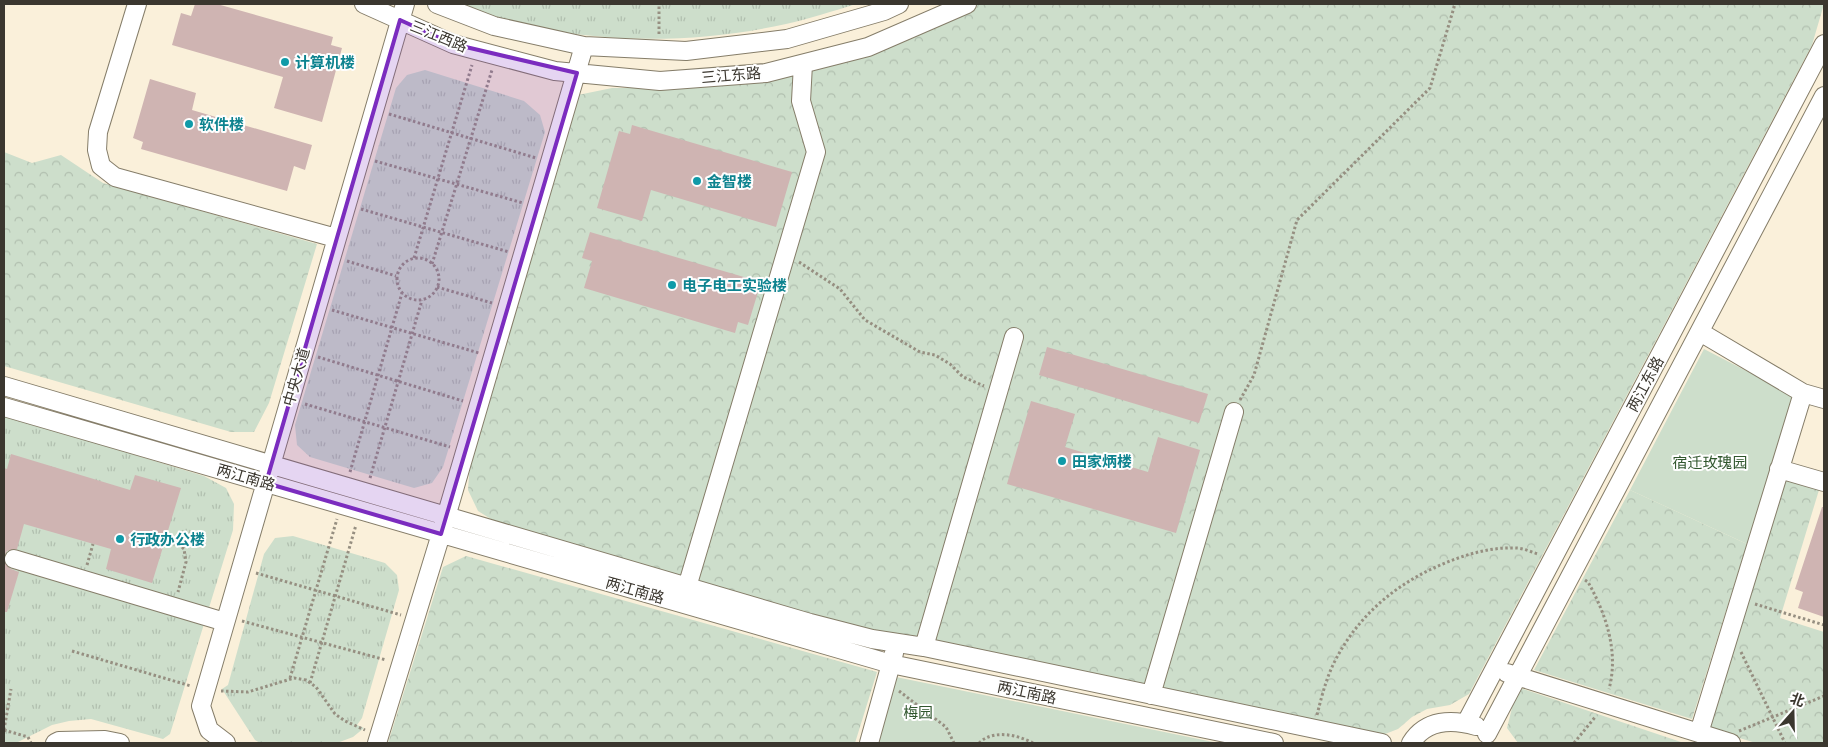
<svg xmlns="http://www.w3.org/2000/svg" width="1828" height="747" font-family="Inter,'Noto Sans SC',sans-serif">
	<style>
		.grass { fill: url(#grass-tufts) }
		.forest { fill: url(#forest-crowns) }
		.green { fill: #cddecb }
		.building { fill: #cfb4b2 }
		.lines { fill: none; stroke-linecap: round; stroke-linejoin: round }
		.minor-casing { stroke: #857d69; stroke-width: 20 }
		.path { stroke: #968f81; stroke-width: 3; stroke-dasharray: 2.5 2.5; stroke-linecap: butt }
		.minor { stroke: #fff; stroke-width: 18 }
		.marked { fill: #7b2cbf; fill-opacity: 0.2; stroke: #7b2cbf; stroke-width: 4; stroke-linejoin: round }
		.culture-dot { fill: #0f9aa8; stroke: #fefefe; stroke-width: 2 }
		.labels { text-anchor: middle; dominant-baseline: central; stroke-width: 4; stroke-linejoin: round; paint-order: stroke }
		.street-label { font-size: 15px; fill: #3b372f; stroke: #fefefe }
		.culture-label { font-size: 15px; font-weight: bold; fill: #0d838f; stroke: #fefefe; text-anchor: start }
		.park-label { font-size: 15px; fill: #31572e; stroke: #fefefe }
	</style>
	<defs>
		<pattern id="grass-tufts" width="24" height="20" patternUnits="userSpaceOnUse" patternTransform="scale(1.25)"><rect width="24" height="20" fill="#cddecb"/><path d="M3 7l-1-3M5 7V3M7 7l1-3M15 17l-1-3M17 17v-4M19 17l1-3" fill="none" stroke="#b1bfaf"/></pattern>
		<pattern id="forest-crowns" width="20" height="18" patternUnits="userSpaceOnUse" patternTransform="scale(1.25)"><rect width="20" height="18" fill="#cddecb"/><path d="M2 6a3 3 0 1 1 6 0M12 15a3 3 0 1 1 6 0" fill="none" stroke="#b1bfaf"/></pattern>
	</defs>
	<rect width="100%" height="100%" fill="#faf0da"/>
	<path class="grass" d="M455,4h401c-23,7 -47,15 -70,20 -108,24 -228,20 -331,-20z
		M425,70l99,31 16,14 5,17 -102,335 -11,16 -18,5 -104,-31 -13,-12 -2,-20 101,-337 11,-13z
		M4,415l200,61 22,12 8,16 -1,26 -63,204 -7,5 -72,-20 -22,2 -17,4 -36,18h-12z
		M293,536l92,27 12,12 2,15 -37,128 -5,7 7,3 -11,9 -16,6h-77l-5,-3 -33,-51 6,-4 36,-131 11,-16z"/>
	<path class="forest" d="M975,4h849l-12,41 -343,649 -19,11 -23,4 -15,8 -14,12 -18,7 -508,-105 -373,-107 -21,-13 -10,-21 2,-30 108,-365 34,-7h43l67,-5 95,-13 51,-15 45,-17z
		M4,152l28,11 29,-8 42,28 214,61 -48,159 -15,29h-23l-227,-66z
		M1782,479l37,11 -39,128 44,14v111h-68l-50,-15z
		M1630,490l117,54 -55,175 -158,-49z
		M466,556l411,116 -22,71h-467l55,-176z
		M1520,688l161,54v1h-163l-11,-15 6,-24z"/>
	<path class="green" d="M1704,349l89,46 -46,149 -117,-54z
		M896,677l322,66h-341z"/>
	<path class="building" d="M195,4h22l116,33 -2,8 11,3 -20,74 -48,-14 9,-31 -111,-32 9,-32 10,3z
		M150,79l46,14 -4,17 120,35 -7,25 -11,-4 -7,25 -146,-42 2,-7 -10,-4z
		M632,125l160,47 -16,55 -125,-37 -9,31 -45,-13 22,-77 11,3z
		M590,232l171,50 -13,43 -10,-3 -3,11 -151,-45 8,-27 -10,-3z
		M1047,347l161,47 -9,29 -160,-48z
		M1031,401l44,13 -10,33 83,25 10,-35 42,13 -24,83 -169,-49z
		M11,454l119,36 5,-15 46,13 -29,95 -46,-14 5,-20 -87,-25 -7,25 -10,2 -3,5v-88l3,1z
		M1822,507h2v110l-26,-9 5,-16 -8,-3z
		M4,562l7,7 8,3 -12,40h-3z"/>
	<g class="lines">
		<defs>
			<path id="minor" d="M137,4l-39,128 -1,18 4,16 14,11 221,61
				M364,4l89,40 102,27 105,10 106,-8 102,-26 99,-43
				M437,4l57,22 90,20 102,5 101,-12 97,-28 15,-7
				M4,386l806,237 62,16 52,8 458,96
				M1803,393l21,6
				M4,407l887,257 383,79
				M1779,469l45,13
				M14,559l211,63
				M689,597l-2,-10 129,-435 -15,-51 2,-37
				M924,647l90,-310
				M1507,673l224,70
				M1151,695l83,-283
				M1466,723l358,-679
				M1699,733l104,-340 -103,-61
				M1487,734l337,-638
				M55,743l4,-2 46,-1 15,3
				M226,743l-17,-13 -8,-24 204,-702
				M377,743l64,-209 143,-488
				M869,743l25,-90
				M1411,743c15,-24 41,-24 65,-17"/>
		</defs>
		<use href="#minor" class="minor-casing"/>
		<path class="path" d="M659,34v-30
			M389,114l147,44
			M375,161l148,42
			M361,209l148,43
			M414,258l58,-193
			M397 279a21 21 0 1 1 42 0a21 21 0 1 1-42 0Z
			M347,261l49,15
			M799,262l41,27 25,31 55,32 15,3 15,9 13,13 21,9
			M432,264l60,-194
			M437,287l55,16
			M332,310l147,43
			M318,357l145,44
			M1240,400l14,-25 43,-155 133,-132 25,-84
			M305,404l145,43
			M350,472l52,-179
			M370,478l52,-178
			M167,534l17,15 2,13 -8,30
			M87,565l6,-21
			M256,573l145,42
			M1585,580l3,2c18,32 31,70 21,107
			M1755,604l69,21
			M242,621l144,39
			M72,651l119,35
			M1741,652l44,91
			M290,678l47,-159
			M310,683l46,-158
			M221,691l27,1 46,-14 12,2 10,7 19,27 10,7 20,9
			M899,691l47,36 8,16
			M1317,715c5,-20 10,-40 20,-58 25,-46 64,-77 113,-96 21,-8 43,-14 66,-13 7,0 15,4 22,6
			M4,730l7,-41
			M4,730l24,7 3,6
			M1739,731l85,-35
			M979,743c14,-14 39,-8 54,0
			M1574,743l22,-27"/>
		<use href="#minor" class="minor"/>
	</g>
	<path class="marked" d="M400,20l53,24 124,29 -136,461 -175,-51z"/>
	<g class="culture-dot">
		<circle cx="285" cy="62" r="5"/>
		<circle cx="189" cy="124" r="5"/>
		<circle cx="697" cy="181" r="5"/>
		<circle cx="672" cy="285" r="5"/>
		<circle cx="1062" cy="461" r="5"/>
		<circle cx="120" cy="539" r="5"/>
	</g>
	<g class="labels">
		<g class="street-label">
			<text transform="translate(439 36) rotate(22)">三江西路</text>
			<text transform="translate(731 75) rotate(-5)">三江东路</text>
			<text transform="translate(296 377) rotate(-74)">中央大道</text>
			<text transform="translate(1645 384) rotate(-62)">两江东路</text>
			<text transform="translate(246 477) rotate(16)">两江南路</text>
			<text transform="translate(635 590) rotate(16)">两江南路</text>
			<text transform="translate(1027 692) rotate(12)">两江南路</text>
		</g>
		<g class="culture-label">
			<text x="295" y="62">计算机楼</text>
			<text x="199" y="124">软件楼</text>
			<text x="707" y="181">金智楼</text>
			<text x="682" y="285">电子电工实验楼</text>
			<text x="1072" y="461">田家炳楼</text>
			<text x="130" y="539">行政办公楼</text>
		</g>
		<g class="park-label">
			<text x="1710" y="462">宿迁玫瑰园</text>
			<text x="918" y="712">梅园</text>
		</g>
	</g>
	<rect width="1828" height="747" fill="none" stroke="#3b372f" stroke-width="10"/>
	<g transform="translate(1793 712) rotate(20)" stroke="#fefefe" stroke-width="4" paint-order="stroke">
	<path d="M0-4L9 19L0 12L-9 19Z" fill="#3b372f"/>
	<text y="-8" font-size="14" font-weight="bold" text-anchor="middle" fill="#3b372f">北</text>
	</g>
</svg>
